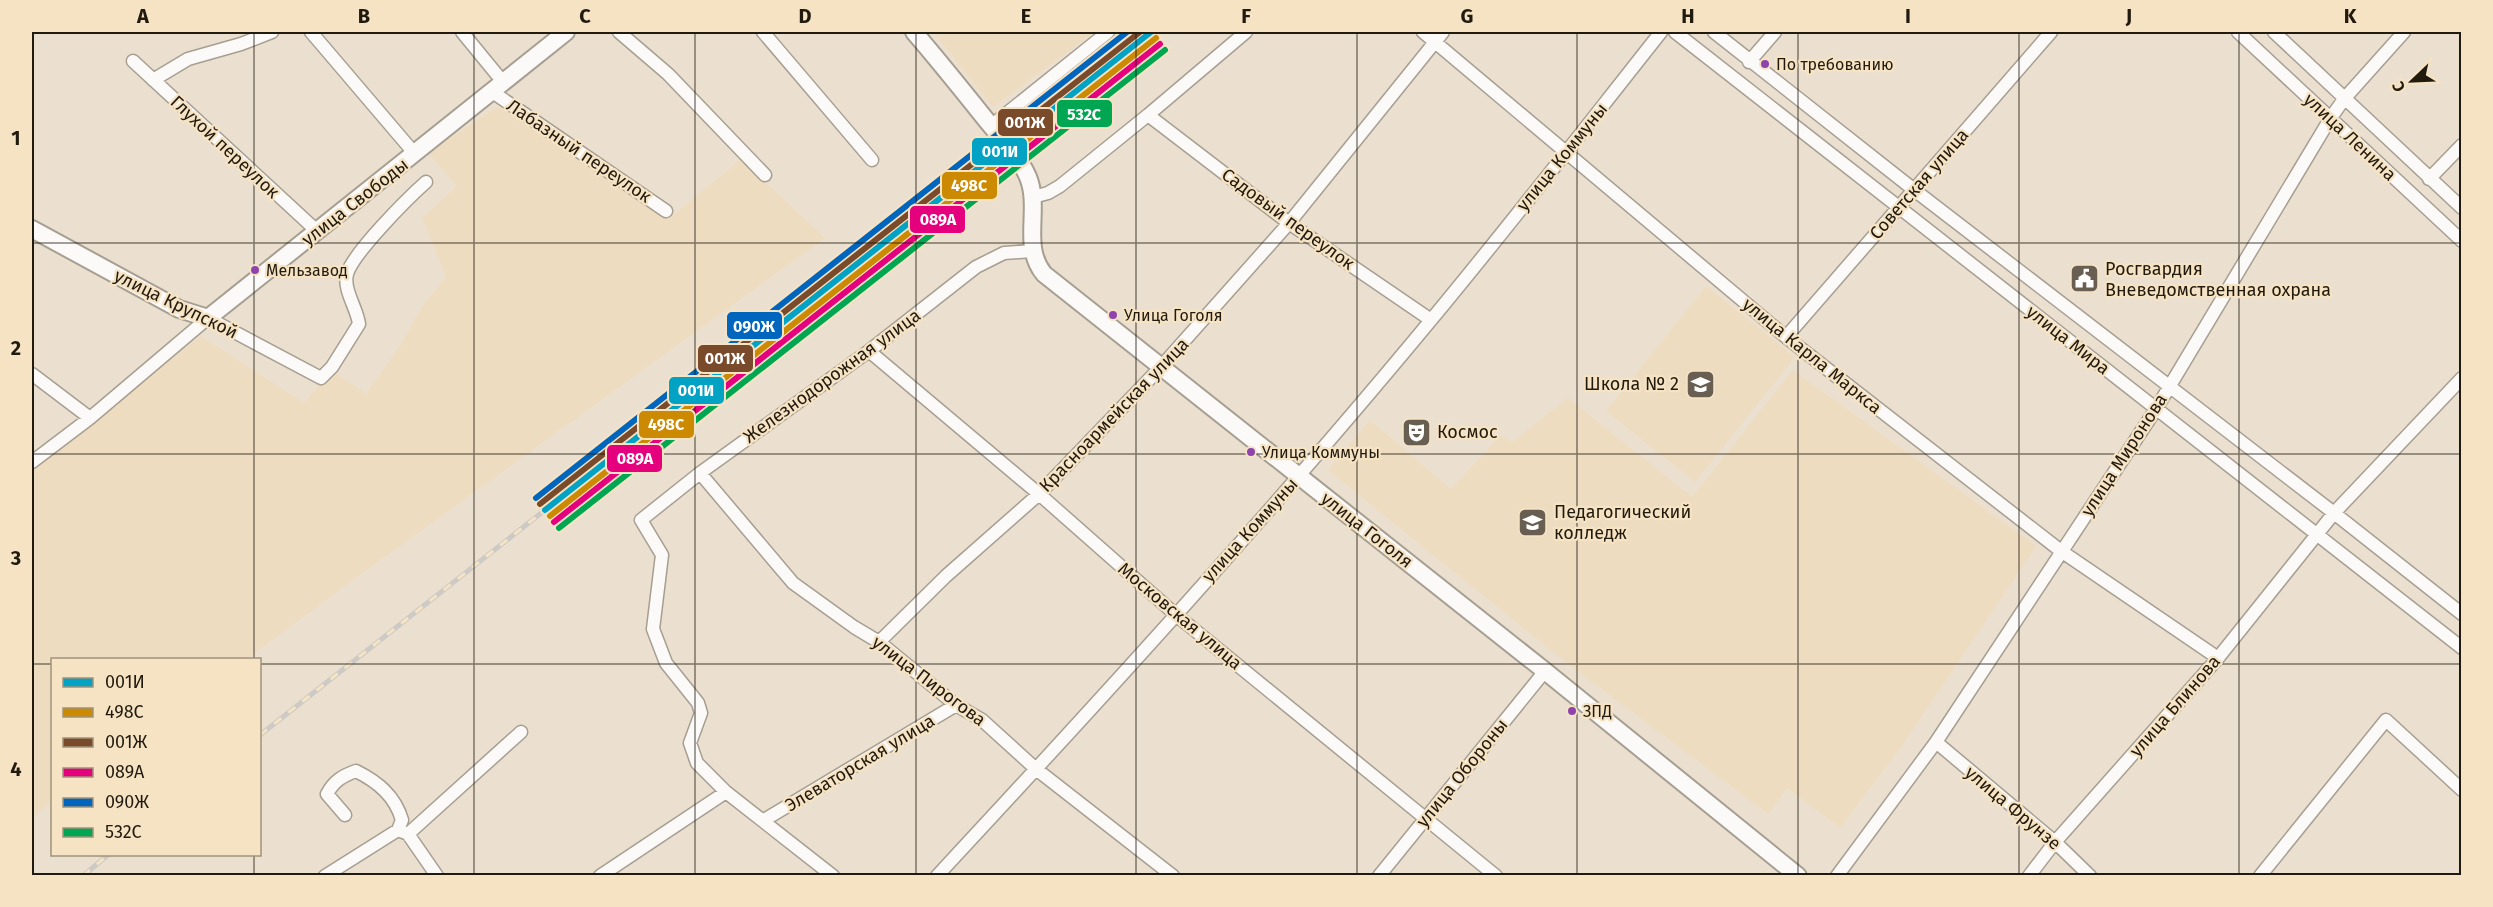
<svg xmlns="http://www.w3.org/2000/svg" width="2493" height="907" font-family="'Fira Sans',sans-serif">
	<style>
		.built { fill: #eedcc0 }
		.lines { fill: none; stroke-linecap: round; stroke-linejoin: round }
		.minor-casing { stroke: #a69e91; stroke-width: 15 }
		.major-casing { stroke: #a69e91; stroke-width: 20 }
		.minor { stroke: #fcfaf8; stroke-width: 12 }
		.major { stroke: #fcfaf8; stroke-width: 16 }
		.rail-casing { stroke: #cdcac5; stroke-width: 5 }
		.rail { stroke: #f6e3c4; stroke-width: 3; stroke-dasharray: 9; stroke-linecap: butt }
		.rail-1-casing { stroke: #f6e3c4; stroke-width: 10 }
		.rail-2-casing { stroke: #f6e3c4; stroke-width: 10 }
		.rail-3-casing { stroke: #f6e3c4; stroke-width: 10 }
		.rail-4-casing { stroke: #f6e3c4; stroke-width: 10 }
		.rail-5-casing { stroke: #f6e3c4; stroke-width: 10 }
		.rail-6-casing { stroke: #f6e3c4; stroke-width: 10 }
		.rail-1 { stroke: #02a2c4; stroke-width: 6 }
		.rail-2 { stroke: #cc8a03; stroke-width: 6 }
		.rail-3 { stroke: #7a4b2a; stroke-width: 6 }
		.rail-4 { stroke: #e5007d; stroke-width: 6 }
		.rail-5 { stroke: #0065bd; stroke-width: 6 }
		.rail-6 { stroke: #00a651; stroke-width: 6 }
		.grid { fill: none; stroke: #211a0e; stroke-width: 1.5; stroke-opacity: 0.55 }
		.bus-dot { fill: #8e44ad; stroke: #f6e3c4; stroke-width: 2 }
		.labels { text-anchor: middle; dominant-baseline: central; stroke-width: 4.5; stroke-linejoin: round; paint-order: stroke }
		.bus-label { font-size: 16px; fill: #211a0e; stroke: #f6e3c4; text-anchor: start }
		.street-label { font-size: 18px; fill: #211a0e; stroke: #f6e3c4 }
		.poi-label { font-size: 18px; fill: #211a0e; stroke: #f6e3c4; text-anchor: start }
		.line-badge { stroke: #f6e3c4; stroke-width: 2 }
		.badge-label { font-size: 16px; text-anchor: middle; font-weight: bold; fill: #fff }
		.neatline { fill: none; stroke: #211a0e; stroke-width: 2 }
		.grid-label { font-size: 20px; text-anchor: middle; font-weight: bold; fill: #211a0e }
	</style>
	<rect width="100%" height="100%" fill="#ebe0cf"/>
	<path class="built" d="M933,32h162l-102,75z
		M497,107l28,10 146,100 70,-58 84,79 -476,345 -102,76 -195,1v142l-20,15v-350l169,-131 103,67 28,-33 34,24 34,-48 21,-38 25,-31 -24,-59 35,-32 -29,-33z
		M1706,286l89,71 -100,125 -89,-71z
		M1793,370l243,176 -132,197 -64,85 -53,-40 -19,26 -204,-153 -236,-191 42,-50 81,69 49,-53 12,6 56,-44 124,99z"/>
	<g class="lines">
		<defs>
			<path id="minor" d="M311,32l104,122
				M462,32l41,50
				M619,32l49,42 97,101
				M763,32l109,128
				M1423,32l363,305 275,214 157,107
				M1675,32l787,616
				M1714,32l199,157 421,324 128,101
				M2238,32l224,209
				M2274,32l188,176
				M133,61l185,171
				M1749,62l26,-30
				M153,80l35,-21 53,-15 31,-12
				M491,91l175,120
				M1148,115l141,108 142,97
				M991,126l117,-94
				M2429,179l33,-34
				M1033,197l15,-4 12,-7 88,-71 98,-83
				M1786,337l265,-305
				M869,351l170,143 136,120 321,262
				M32,374l58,44
				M32,462l58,-44 118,-100 113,60 11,-11 27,-43c-2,-16 -16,-34 -12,-50 6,-21 61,-76 79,-92
				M700,473l93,110 61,44 25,15 77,63 26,15 54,49 137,107
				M879,642l67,-66 93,-82 121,-126 129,-145 154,-191
				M1936,742l119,100 35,34
				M764,820l192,-115
				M398,830l10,4 113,-102
				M408,834l29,42
				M325,876l73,-46 4,-10c-7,-24 -24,-38 -46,-49 -14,5 -22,10 -29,23l18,21
				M600,876l126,-84
				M833,876l-107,-84 -29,-29 -7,-20 11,-30 -3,-10 -32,-40 -13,-34 9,-74 -21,-35 59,-47 169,-122 107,-84 28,-14 28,-2
				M937,876c169,-182 336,-365 494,-556 79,-95 154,-192 230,-288
				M1379,876l166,-205
				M1837,876l99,-134 220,-333 174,-290 14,-20 60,-67
				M2029,876l26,-34 163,-184 116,-145 128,-135
				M2260,876l126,-156 76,70"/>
			<path id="major" d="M914,32c25,29 49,59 73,89 14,17 32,35 41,56 13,32 -7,69 16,97l501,397 253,205
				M32,229l147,80 29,9 358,-286"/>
		</defs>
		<use href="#minor" class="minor-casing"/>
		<use href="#major" class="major-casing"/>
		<use href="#minor" class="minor"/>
		<use href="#major" class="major"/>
		<defs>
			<path id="rail" d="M260,735l285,-225
				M83,876l26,-22"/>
		</defs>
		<use href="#rail" class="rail-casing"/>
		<use href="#rail" class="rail"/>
		<defs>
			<path id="rail-1" d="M545,510l606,-478"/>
			<path id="rail-2" d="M550,516l606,-478"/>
			<path id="rail-3" d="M540,504l600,-472"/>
			<path id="rail-4" d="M554,522l606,-478"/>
			<path id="rail-5" d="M536,498l591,-466"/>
			<path id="rail-6" d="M559,528l606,-478"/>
		</defs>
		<use href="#rail-1" class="rail-1-casing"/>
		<use href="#rail-2" class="rail-2-casing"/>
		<use href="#rail-3" class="rail-3-casing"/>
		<use href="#rail-4" class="rail-4-casing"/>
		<use href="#rail-5" class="rail-5-casing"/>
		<use href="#rail-6" class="rail-6-casing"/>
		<use href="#rail-1" class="rail-1"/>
		<use href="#rail-2" class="rail-2"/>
		<use href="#rail-3" class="rail-3"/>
		<use href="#rail-4" class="rail-4"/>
		<use href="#rail-5" class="rail-5"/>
		<use href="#rail-6" class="rail-6"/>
	</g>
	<path class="grid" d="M254,32v628M474,32v844M695,32v844M916,32v844M1136,32v844M1357,32v844M1577,32v844M1798,32v844M2019,32v844M2239,32v844M32,243h2430M32,454h2430M32,664h20M260,664h2202M254,854v22"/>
	<defs>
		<symbol id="civic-square" viewBox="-11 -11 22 22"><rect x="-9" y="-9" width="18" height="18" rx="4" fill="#685f52" stroke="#f6e3c4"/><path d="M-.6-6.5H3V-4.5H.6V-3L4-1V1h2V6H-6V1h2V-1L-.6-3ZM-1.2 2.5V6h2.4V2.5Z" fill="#fff"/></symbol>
		<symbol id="school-square" viewBox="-11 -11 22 22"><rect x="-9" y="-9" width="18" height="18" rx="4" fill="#685f52" stroke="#f6e3c4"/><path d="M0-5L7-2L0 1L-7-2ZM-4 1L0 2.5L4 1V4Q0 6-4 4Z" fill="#fff"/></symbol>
		<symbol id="theatre-square" viewBox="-11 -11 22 22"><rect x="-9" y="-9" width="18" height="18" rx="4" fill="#685f52" stroke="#f6e3c4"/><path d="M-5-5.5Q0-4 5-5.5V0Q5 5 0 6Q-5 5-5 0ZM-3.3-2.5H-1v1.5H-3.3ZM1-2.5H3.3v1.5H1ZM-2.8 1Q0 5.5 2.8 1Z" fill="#fff"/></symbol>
		<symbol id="university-square" viewBox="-11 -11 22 22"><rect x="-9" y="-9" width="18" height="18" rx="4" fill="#685f52" stroke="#f6e3c4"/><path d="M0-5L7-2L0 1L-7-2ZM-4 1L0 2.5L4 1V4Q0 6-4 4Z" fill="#fff"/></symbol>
	</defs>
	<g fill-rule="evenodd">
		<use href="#civic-square" x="2068" y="262" width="33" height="33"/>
		<use href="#school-square" x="1684" y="368" width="33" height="33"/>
		<use href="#theatre-square" x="1400" y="416" width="33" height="33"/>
		<use href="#university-square" x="1516" y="506" width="33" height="33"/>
	</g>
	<g class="bus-dot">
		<circle cx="1765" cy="64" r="5"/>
		<circle cx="255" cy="270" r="5"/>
		<circle cx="1113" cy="315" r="5"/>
		<circle cx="1251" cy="452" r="5"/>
		<circle cx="1572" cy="711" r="5"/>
	</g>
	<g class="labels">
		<g class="bus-label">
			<text x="1776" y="64">По требованию</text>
			<text x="266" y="270">Мельзавод</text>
			<text x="1124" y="315">Улица Гоголя</text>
			<text x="1262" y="452">Улица Коммуны</text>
			<text x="1583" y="711">ЗПД</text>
		</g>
		<g class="street-label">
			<text transform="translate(2350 137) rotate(43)">улица Ленина</text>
			<text transform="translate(225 147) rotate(43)">Глухой переулок</text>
			<text transform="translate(579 151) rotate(34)">Лабазный переулок</text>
			<text transform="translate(1562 157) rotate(-51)">улица Коммуны</text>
			<text transform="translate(1919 184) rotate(-49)">Советская улица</text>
			<text transform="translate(355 202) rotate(-38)">улица Свободы</text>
			<text transform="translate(1288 219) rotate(36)">Садовый переулок</text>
			<text transform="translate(176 304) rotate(26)">улица Крупской</text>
			<text transform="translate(2068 340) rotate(38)">улица Мира</text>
			<text transform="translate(1812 356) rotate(39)">улица Карла Маркса</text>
			<text transform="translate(832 376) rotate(-36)">Железнодорожная улица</text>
			<text transform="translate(1114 415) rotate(-46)">Красноармейская улица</text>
			<text transform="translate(2124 455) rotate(-57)">улица Миронова</text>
			<text transform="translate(1250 530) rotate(-48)">улица Коммуны</text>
			<text transform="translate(1367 530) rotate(38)">улица Гоголя</text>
			<text transform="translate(1180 616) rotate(40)">Московская улица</text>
			<text transform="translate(929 681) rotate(37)">улица Пирогова</text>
			<text transform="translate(2175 706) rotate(-49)">улица Блинова</text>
			<text transform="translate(860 763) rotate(-31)">Элеваторская улица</text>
			<text transform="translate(1462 773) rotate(-51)">улица Обороны</text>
			<text transform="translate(2013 808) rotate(40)">улица Фрунзе</text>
		</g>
		<g class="poi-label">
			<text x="2105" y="269">Росгвардия<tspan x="2105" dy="21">Вневедомственная охрана</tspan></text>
			<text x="1679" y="384" text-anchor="end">Школа № 2</text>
			<text x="1437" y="432">Космос</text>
			<text x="1554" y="512">Педагогический<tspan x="1554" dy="21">колледж</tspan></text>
		</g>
	</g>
	<g class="line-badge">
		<rect x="1056" y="99" width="57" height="29" rx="6" fill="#00a651"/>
		<rect x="997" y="108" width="57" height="29" rx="6" fill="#7a4b2a"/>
		<rect x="971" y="137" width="57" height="29" rx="6" fill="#02a2c4"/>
		<rect x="941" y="171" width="57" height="29" rx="6" fill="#cc8a03"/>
		<rect x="909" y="205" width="57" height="29" rx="6" fill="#e5007d"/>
		<rect x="726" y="311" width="57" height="29" rx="6" fill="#0065bd"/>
		<rect x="697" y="344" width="57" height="29" rx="6" fill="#7a4b2a"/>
		<rect x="668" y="376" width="57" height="29" rx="6" fill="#02a2c4"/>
		<rect x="638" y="410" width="57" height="29" rx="6" fill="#cc8a03"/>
		<rect x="606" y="444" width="57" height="29" rx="6" fill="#e5007d"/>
	</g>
	<g class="badge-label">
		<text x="1084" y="120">532С</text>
		<text x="1025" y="128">001Ж</text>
		<text x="1000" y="157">001И</text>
		<text x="969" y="191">498С</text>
		<text x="938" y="225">089А</text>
		<text x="754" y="332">090Ж</text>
		<text x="725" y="364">001Ж</text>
		<text x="696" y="396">001И</text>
		<text x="666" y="430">498С</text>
		<text x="635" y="464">089А</text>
	</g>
	<rect width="2493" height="907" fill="none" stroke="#f6e3c4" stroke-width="66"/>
	<rect x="51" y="658" width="210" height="198" fill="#f6e3c4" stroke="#a1937b" stroke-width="1.5"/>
	<rect x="63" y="678" width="30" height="9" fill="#02a2c4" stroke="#a1937b" stroke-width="1.5"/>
	<text x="105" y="688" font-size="18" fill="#211a0e">001И</text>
	<rect x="63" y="708" width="30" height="9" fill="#cc8a03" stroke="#a1937b" stroke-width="1.5"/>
	<text x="105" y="718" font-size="18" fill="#211a0e">498С</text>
	<rect x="63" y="738" width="30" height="9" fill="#7a4b2a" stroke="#a1937b" stroke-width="1.5"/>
	<text x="105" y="748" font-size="18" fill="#211a0e">001Ж</text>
	<rect x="63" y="768" width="30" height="9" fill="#e5007d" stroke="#a1937b" stroke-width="1.5"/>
	<text x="105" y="778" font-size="18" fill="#211a0e">089А</text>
	<rect x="63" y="798" width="30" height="9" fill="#0065bd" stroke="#a1937b" stroke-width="1.5"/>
	<text x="105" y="808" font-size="18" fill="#211a0e">090Ж</text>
	<rect x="63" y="828" width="30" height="9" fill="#00a651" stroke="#a1937b" stroke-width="1.5"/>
	<text x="105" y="838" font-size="18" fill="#211a0e">532С</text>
	<g transform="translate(2412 81) rotate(247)" stroke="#f6e3c4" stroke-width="4.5" paint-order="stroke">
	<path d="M0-4.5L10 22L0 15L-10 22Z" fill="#211a0e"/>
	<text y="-9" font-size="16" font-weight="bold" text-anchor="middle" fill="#211a0e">С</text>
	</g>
	<rect x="33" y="33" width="2427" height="841" class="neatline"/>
	<g class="grid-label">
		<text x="143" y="23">A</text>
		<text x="364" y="23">B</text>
		<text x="585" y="23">C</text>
		<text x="805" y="23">D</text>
		<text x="1026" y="23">E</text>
		<text x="1246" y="23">F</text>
		<text x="1467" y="23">G</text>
		<text x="1688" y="23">H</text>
		<text x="1908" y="23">I</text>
		<text x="2129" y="23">J</text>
		<text x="2350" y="23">K</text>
		<text x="16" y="145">1</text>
		<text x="16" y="355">2</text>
		<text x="16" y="565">3</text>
		<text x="16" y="776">4</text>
	</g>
</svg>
